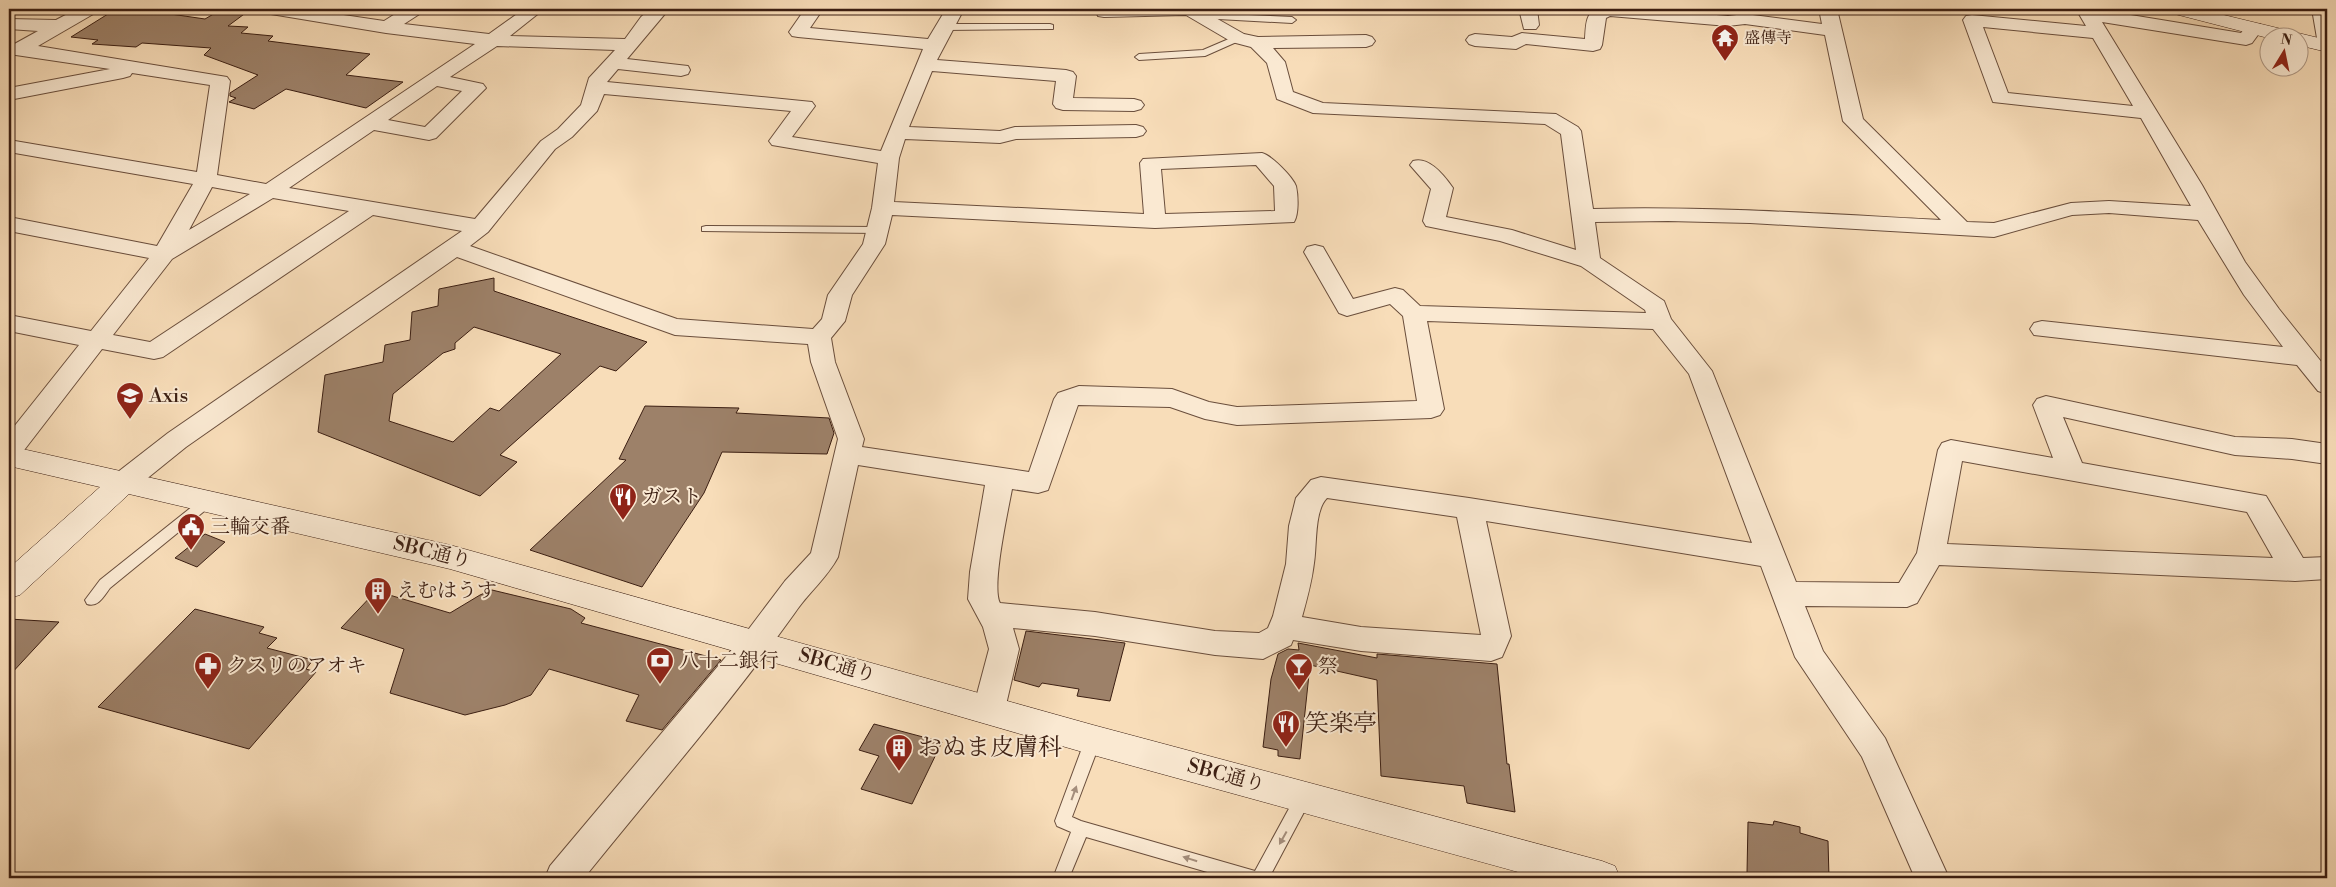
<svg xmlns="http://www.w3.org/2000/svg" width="2336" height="887" font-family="'Libre Bodoni','Noto Serif JP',serif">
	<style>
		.building { fill: #9d8169; stroke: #3b1e12; fill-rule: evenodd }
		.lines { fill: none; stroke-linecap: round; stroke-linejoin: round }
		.lane-casing { stroke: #6a4e3c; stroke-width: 2 }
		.street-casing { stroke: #6a4e3c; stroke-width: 2 }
		.secondary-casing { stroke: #3b1e12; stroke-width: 1 }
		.lane { fill: #fae9d2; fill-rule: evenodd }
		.street { fill: #fae9d2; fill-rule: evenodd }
		.secondary { fill: #fae9d2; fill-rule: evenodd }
		.oneway { fill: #a48e7c }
		.labels { text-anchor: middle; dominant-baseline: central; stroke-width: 4; stroke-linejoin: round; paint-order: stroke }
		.far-poi-label { font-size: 16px; fill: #3b1e12; stroke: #fae9d2; text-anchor: start }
		.poi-label { font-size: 20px; fill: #3b1e12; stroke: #fae9d2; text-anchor: start }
		.street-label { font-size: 20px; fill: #3b1e12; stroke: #fae9d2 }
		.near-poi-label { font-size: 24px; fill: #3b1e12; stroke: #fae9d2; text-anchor: start }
	</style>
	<rect width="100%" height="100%" fill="#f8ddb9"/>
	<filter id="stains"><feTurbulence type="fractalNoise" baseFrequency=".004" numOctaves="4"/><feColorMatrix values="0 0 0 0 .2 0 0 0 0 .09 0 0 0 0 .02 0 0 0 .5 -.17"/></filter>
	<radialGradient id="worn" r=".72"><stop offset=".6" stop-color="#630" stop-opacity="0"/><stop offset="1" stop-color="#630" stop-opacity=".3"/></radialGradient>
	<path class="building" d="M116,9h20l69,10 17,-10h29l-23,17 20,1 -7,6 32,3 -5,5 102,13 -24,21 57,7 -37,26 -80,-19 -32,20 -25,-7 7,-4 -6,-2v-3l28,-18 -54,-20 7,-7 -69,-5 -6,4 -44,-3 6,-4 -27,-3z
		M494,278v13l153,51 -31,29 -16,-5 -100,89 17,7 -37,34 -162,-64 7,-57 58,-13 2,-17 25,-5 2,-28 26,-6 1,-17zM474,327l87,27 -62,57 -9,-3 -37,34 -64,-21 4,-27 50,-41 12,-4v-6z
		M645,406l94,2 -3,5 93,5 5,15 -7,21 -105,-2 -18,41 -62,94 -112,-37 96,-90 -7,-1z
		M205,534l20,8 -28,25 -22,-9z
		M492,590l79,19 14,9 -4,5 140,37 -59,70 -36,-9 13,-26 -90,-26 -18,26 -26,10 -40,10 -75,-22 14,-44 -63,-21 35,-37 74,22 30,-18z
		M195,609l69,18 -5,6 18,5 -10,10 46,12 -7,9 10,3 -67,77 -151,-42z
		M9,619l50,3 -50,54z
		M1026,631l99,12 -15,58 -33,-5 2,-7 -37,-6 -3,4 -25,-7z
		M1298,643l79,15v-4l120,10 10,100h2l6,48 -48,-9 -3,-17 -83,-10 -4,-96 -67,-15 -10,94 -22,-3v-6l-15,-3 8,-68 7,-25 10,-5 11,1z
		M874,724l68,18 -30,62 -51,-15 18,-33 -20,-6z
		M1774,821l26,6v6l28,8 1,37h-60l-22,-5 1,-51 25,3z"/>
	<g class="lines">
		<defs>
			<path id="lane" d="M1203,13l89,4 4,3 -4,3 -92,-5v-4z
				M1050,24l3,1v4l-108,1 -4,-3 4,-3z
				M1238,35l3,1v4l-36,16 -66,4 -4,-3 4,-3 64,-4z
				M706,226l171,1 5,3 -5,3 -175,-2v-4z
				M208,496l5,2 2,3 -2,3 -103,84c-6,8 -12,20 -23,16l-2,-4 15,-20 103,-82z
				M1093,733l5,2 3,5 -29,77 9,4 174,50 43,-79 6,-2 6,2 2,5 -43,81h-41l-142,-41 -17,41h-16l18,-46 -14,-6 -2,-5 30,-81 3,-5z"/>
			<path id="street" d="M77,9h21l-3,4 -57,33 189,31 3,4 -13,94 49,9 209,-140 -89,-11 -115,-19 -6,-1 -3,-4h41l81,12 19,-12h21l-3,4 -17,11 85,10 35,-25h20l-34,27 115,3 16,-22 9,-8h19l-42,50 61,7 2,4 -2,4 -7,2 -63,-7 -11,13 205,20 3,4 -23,31 89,14 42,-102 -125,-12 -6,-1 -3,-4 16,-23h18l-13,19 118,11 18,-30h18l-27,51 129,10 7,2 3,4 -3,22 61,1 7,2 3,4 -3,4 -7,2 -71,-1 -7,-2 -3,-4 3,-23 -124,-10 -23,56 91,4 15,-4 121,-2 7,2 3,4 -3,4 -7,2 -120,2 -16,4 -95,-4 -6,19 -5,44 250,12 -4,-51 3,-4 119,-6c9,2 31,24 34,33 2,9 3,28 -2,36l-139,6 -263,-13 -7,29 -33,51 -7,26 -14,17 4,24 29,77 -2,8 167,25 25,-73 4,-6 21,-7 93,3 37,13 28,5 180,-6 -14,-85 -13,-12 -43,12 -8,-3 -35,-61 3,-5 8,-2 8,2 30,52 42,-11 8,2 17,16 226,7 -1,-3 -64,-44 -81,-25 -74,-15 -3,-5 8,-32 -21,-24 3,-4c16,-5 31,14 40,27l-7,29 66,13 64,20 -15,-116 -16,-10 -232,-11 -36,-14 -10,-36 -16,-16 -19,-5 -46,-27 -82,2 -6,-1 -3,-7h105l44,25 14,3 108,-2 6,2 3,4 -3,4 -6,2 -93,1 12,14 8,30 30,11 233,11 22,13 3,4 12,78c116,-3 232,5 348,11l-98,-99 -18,-86 -80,-11 -17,2 -118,-10 -4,2 -4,27 -2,4 -7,2 -67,-7 -10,5 -41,-3 -6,-2 -3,-4 3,-4 6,-2 37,3 10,-4 63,6c1,-12 0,-26 12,-30h48l83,7 17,-2 77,10 -3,-15h18l26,110 104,103 27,1 77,-20 38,-2 82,5 -50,-88 -148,-16 -30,-82 3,-4 6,-1 114,11 -10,-17h18l147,24 7,-9h12l3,4 -11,15 -6,2 -144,-23 100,163 43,77 34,47 48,60v25l-9,-3 -21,-26 -263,-30 -4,-6 4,-6 8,-2 241,26 -39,-52 -46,-75 -89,-7 -37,2 -78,22 -244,-14 -82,-2 -73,1 5,36 64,43 7,18 41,52 84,211 103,1 18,-30 21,-103 4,-7 9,-3 102,18 -20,-53 4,-6 9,-3 189,41 57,2 35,5v20l-35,-5 -57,-4 -172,-38 19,46 184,33 37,62 24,-1v22l-32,2 -356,-16 -22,38 -10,4 -102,-1 18,45 62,87 64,140h-34l-53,-121 -67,-100 -34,-91 -275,-45 25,115 -9,21 -11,4 -130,-10 -68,-11 -2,5 -28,14 -48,-4 -120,-19 -82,-8 6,21 -14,60 -5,10 -11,4 -11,-4 -5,-10 16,-60 -6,-22 -15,-28 2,-27 15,-87 -127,-20 -20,92c-11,21 -31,37 -44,57 -65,91 -140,177 -210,264h-39l5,-12 195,-232 40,-53 26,-28 27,-114 -27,-77 -3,-18 -133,-9 -218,-78 -271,190 -52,42 -10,3 -10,-3 -4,-7 4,-7 54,-42 294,-202 -89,-16 -210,142 -9,2 -52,-10 -84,109 -9,2v-27l70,-88 -70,-14v-16l82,16 58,-73 -140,-27v-14l148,29 36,-62 -184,-32v-12l188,32 13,-87 -78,-12 -2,3 -7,2 -114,22v-12l101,-19 -101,-15v-7l29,-16 -29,-2v-10l47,1zM1983,27l110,11 40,68 -125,-13zM497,46l118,4 -26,28 -8,27 -23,24 -17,12 -66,78 -186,-31 85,-58 55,10 7,-2 50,-50 -3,-4 -33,-7zM437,86l25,5 -37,36 -37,-7zM604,94l187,17 -22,30 3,4 106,18 -6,45 -9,36 -35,51 -6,24 -9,10 -136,-10 -207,-73 18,-14 67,-83 17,-12 25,-26zM1256,165l18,21 1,25 -110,3 -4,-45zM212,187l38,7 -61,36zM273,198l76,13 -199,131 -37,-7 59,-76zM1427,321l226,8 36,45 63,169 -283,-45 -148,-21 -10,3 -15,18 -7,28 -3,38 -13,52 -5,12 -9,5 -44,-2 -120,-19 -95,-9c-9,-16 8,-92 12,-114l26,4 10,-3 30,-85 92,2 35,12 32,6 194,-7 9,-3 4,-6zM1962,461l285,51 26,46 -326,-14zM1327,498l130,19 24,118 -120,-8 -59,-10c5,-18 10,-36 12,-54 3,-18 0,-52 13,-65z
				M1515,9h22l2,16 -3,4h-12l-4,-16z
				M2312,9h15v40l-7,-1 -2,-4z"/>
			<path id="secondary" d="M2169,9h30l128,31v12l-29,-7v-7h-30l-97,-25z
				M9,446l441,99 643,180 509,136 13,5 5,12h-80l-447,-123 -643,-186 -321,-75 -109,101 -11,3v-30l91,-81 -91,-21z"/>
		</defs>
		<use href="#lane" class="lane-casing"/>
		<use href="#street" class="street-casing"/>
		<use href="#secondary" class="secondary-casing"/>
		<use href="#lane" class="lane"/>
		<use href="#street" class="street"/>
		<use href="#secondary" class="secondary"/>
	</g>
	<defs><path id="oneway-solid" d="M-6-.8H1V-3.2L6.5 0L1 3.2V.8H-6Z" transform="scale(1.25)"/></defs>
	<g class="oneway">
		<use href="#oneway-solid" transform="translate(1074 793) rotate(-70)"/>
		<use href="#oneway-solid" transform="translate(1283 838) rotate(119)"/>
		<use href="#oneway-solid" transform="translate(1190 859) rotate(-163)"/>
	</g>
	<defs>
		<symbol id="temple-pin" viewBox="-11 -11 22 30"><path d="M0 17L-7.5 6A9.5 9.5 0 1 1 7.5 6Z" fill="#8f2418" stroke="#fae9d2"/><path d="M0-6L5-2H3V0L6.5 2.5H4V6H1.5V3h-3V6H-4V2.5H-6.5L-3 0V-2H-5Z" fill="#fff"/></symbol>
		<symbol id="school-pin" viewBox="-11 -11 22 30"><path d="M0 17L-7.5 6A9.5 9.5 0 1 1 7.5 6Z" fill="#8f2418" stroke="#fae9d2"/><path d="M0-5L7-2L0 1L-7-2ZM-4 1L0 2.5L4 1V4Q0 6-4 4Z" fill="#fff"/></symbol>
		<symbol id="restaurant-pin" viewBox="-11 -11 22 30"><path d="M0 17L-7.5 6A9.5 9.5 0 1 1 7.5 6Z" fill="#8f2418" stroke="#fae9d2"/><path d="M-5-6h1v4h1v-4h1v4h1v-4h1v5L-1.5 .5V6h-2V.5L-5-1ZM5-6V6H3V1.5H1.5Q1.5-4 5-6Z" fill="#fff"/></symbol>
		<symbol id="civic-pin" viewBox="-11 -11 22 30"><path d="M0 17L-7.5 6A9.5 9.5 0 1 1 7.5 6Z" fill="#8f2418" stroke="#fae9d2"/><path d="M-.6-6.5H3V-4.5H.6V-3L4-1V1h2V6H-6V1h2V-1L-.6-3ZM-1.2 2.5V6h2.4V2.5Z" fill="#fff"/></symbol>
		<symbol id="building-pin" viewBox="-11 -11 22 30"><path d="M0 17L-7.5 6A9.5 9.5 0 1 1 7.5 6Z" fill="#8f2418" stroke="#fae9d2"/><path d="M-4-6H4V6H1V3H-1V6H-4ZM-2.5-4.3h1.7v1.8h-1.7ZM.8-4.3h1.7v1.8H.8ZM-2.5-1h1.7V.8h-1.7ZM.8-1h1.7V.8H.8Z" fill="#fff"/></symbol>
		<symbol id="bank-pin" viewBox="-11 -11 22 30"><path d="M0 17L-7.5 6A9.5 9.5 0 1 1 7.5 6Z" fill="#8f2418" stroke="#fae9d2"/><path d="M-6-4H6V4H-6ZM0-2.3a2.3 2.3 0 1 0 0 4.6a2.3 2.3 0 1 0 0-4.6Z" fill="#fff"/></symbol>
		<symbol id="pharmacy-pin" viewBox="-11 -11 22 30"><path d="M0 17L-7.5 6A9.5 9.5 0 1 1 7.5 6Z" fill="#8f2418" stroke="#fae9d2"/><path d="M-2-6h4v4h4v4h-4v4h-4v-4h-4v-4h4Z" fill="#fff"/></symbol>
		<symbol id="bar-pin" viewBox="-11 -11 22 30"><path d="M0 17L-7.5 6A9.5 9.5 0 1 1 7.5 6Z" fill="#8f2418" stroke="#fae9d2"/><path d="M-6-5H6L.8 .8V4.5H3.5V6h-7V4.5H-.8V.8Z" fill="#fff"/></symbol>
	</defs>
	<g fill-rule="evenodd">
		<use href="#temple-pin" x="1709" y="22" width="32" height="43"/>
		<use href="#school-pin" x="114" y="380" width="32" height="43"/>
		<use href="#restaurant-pin" x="607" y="481" width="32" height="43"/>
		<use href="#civic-pin" x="175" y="511" width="32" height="43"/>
		<use href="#building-pin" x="362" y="575" width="32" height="43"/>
		<use href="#bank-pin" x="644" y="645" width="32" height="43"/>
		<use href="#pharmacy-pin" x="192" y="650" width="32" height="43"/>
		<use href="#bar-pin" x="1283" y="651" width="32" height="43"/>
		<use href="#restaurant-pin" x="1270" y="708" width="32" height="43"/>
		<use href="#building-pin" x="883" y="732" width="32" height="43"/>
	</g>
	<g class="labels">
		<g class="far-poi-label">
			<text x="1744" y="38">盛傳寺</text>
		</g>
		<g class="poi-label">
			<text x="149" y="396">Axis</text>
			<text x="642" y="497">ガスト</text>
			<text x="210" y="527">三輪交番</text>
			<text x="397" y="591">えむはうす</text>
			<text x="679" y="661">八十二銀行</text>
			<text x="227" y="666">クスリのアオキ</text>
			<text x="1318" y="667">祭</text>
		</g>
		<g class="street-label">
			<text transform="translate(432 553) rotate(14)">SBC通り</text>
			<text transform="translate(837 666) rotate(16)">SBC通り</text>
			<text transform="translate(1226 776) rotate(15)">SBC通り</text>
		</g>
		<g class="near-poi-label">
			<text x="1305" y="724">笑楽亭</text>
			<text x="918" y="748">おぬま皮膚科</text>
		</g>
	</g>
	<rect width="2336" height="887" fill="none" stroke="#f8ddb9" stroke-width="30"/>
	<rect x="10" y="10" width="2316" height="867" fill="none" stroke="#3b1e12" stroke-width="2.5"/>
	<rect x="15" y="15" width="2306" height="857" fill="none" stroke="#3b1e12"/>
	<g transform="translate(2284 52) rotate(10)"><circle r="24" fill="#fae9d2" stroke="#ae9885"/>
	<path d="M0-4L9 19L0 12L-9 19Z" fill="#8f2418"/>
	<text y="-8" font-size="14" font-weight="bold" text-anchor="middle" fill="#3b1e12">N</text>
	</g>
	<rect width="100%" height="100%" filter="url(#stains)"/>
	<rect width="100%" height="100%" fill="url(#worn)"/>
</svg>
